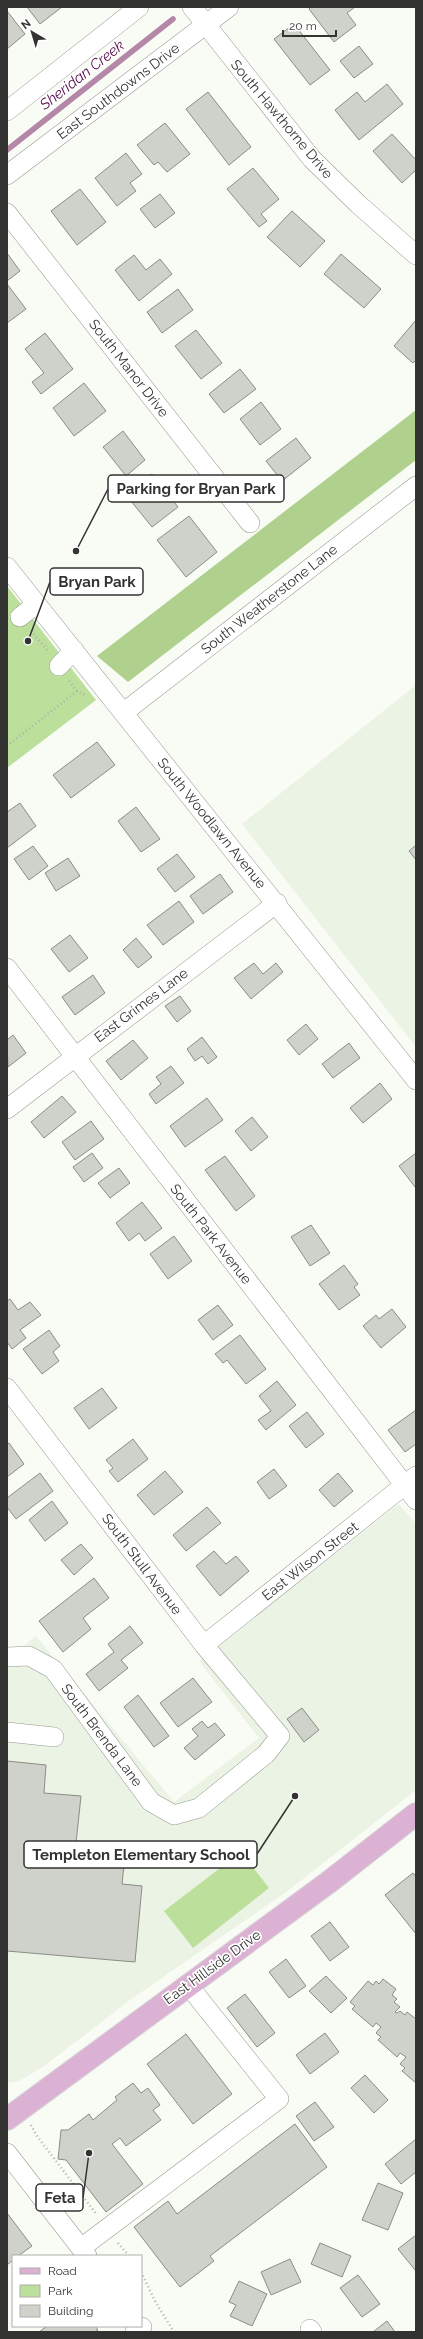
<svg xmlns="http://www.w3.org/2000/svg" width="423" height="2339" font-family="Raleway,sans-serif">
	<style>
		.built { fill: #ebf3e4 }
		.green { fill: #bddf9c }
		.forest { fill: #afd18d }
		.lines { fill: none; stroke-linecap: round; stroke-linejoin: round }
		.stream { stroke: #b487a9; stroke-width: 5.5 }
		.building { fill: #ced2ca; stroke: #898d86 }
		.minor-casing { stroke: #959991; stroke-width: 20 }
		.major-casing { stroke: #dadada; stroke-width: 24 }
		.path { stroke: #adb0aa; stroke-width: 2.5; stroke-dasharray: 1 3; stroke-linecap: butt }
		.minor { stroke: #fff; stroke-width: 19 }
		.major { stroke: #dcb2d4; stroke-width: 22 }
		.labels { text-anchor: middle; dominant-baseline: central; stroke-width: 3.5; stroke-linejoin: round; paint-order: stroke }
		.street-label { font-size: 14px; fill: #333431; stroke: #fff }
		.water-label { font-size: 15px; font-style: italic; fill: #580e4f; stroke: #fff }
		.leader { fill: none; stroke: #333431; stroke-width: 1.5 }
		.callout-dot { fill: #333431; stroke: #fff; stroke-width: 1.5 }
		.callout { fill: #fff; stroke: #333431; stroke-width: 1.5 }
		.callout-label { font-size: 15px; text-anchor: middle; font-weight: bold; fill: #333431 }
	</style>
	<rect width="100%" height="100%" fill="#f8fcf4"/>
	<path class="built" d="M416,685v362l-174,-223z
		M399,1504l17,20v266l-127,100 -159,110 -87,67 -24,14 -12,2v-424l29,-23 138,166 85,-64 -60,-77z"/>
	<path class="green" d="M7,586l89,114 -89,68z
		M241,1852l28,36 -76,60 -29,-37z"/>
	<path class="forest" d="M416,410v50l-288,222 -31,-26z"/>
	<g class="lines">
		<path class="stream" d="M7,150l166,-131"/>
	</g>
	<path class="building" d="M27,7h35l-22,17z
		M311,7h44l-8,6 9,12 -22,17 -25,-33z
		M7,11l18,23 -18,15z
		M294,24l36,46 -20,15 -36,-46z
		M359,46l14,18 -19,14 -14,-17z
		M387,84l16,20 -44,36 -24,-30 22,-18 8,10z
		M208,92l43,55 -22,18 -43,-56z
		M165,123l25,31 -23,18 -9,-10 -4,3 -17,-20z
		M392,134l24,26v10l-14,13 -29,-32z
		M126,153l16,21 -12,9 6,8 -19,15 -22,-28z
		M253,168l26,31 -18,15 6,7 -8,6 -32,-38z
		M80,189l26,33 -29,23 -26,-34z
		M160,194l15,19 -20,15 -15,-19z
		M292,211l33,30 -25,26 -33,-30z
		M7,253l13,18 -13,10z
		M341,254l40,35 -17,19 -40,-34z
		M134,255l12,15 14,-11 12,15 -33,27 -24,-31z
		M7,284l19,25 -19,14z
		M178,289l15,21 -31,23 -15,-21z
		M416,320v40l-3,3 -19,-17z
		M196,330l26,33 -21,16 -26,-33z
		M45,333l28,36 -32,25 -9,-12 12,-9 -19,-24z
		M240,369l16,20 -32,24 -15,-19z
		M84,383l22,28 -32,25 -21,-28z
		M261,402l20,27 -21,16 -20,-26z
		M123,431l22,29 -19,16 -23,-29z
		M296,438l15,20 -29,23 -16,-20z
		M152,474l26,33 -26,20 -26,-32z
		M189,516l28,36 -31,25 -29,-37z
		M97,742l18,23 -44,33 -18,-23z
		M20,803l16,23 -29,22v-36z
		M136,807l24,32 -19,13 -23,-31z
		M416,845v15l-7,-9z
		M33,846l15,20 -19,14 -15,-21z
		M177,854l18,23 -20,15 -18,-23z
		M68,858l12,18 -24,15 -11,-18z
		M220,874l13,18 -30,22 -13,-18z
		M179,901l15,21 -31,23 -16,-20z
		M70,935l18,23 -19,14 -18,-23z
		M136,938l16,19 -14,11 -15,-18z
		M254,963l9,11 13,-11 7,9 -32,27 -17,-21z
		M93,975l12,18 -30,22 -13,-18z
		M180,996l11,15 -14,11 -12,-16z
		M306,1024l12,15 -19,16 -12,-15z
		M13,1035l13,18 -18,14 -1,-27z
		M202,1037l15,20 -9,7 -6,-8 -7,5 -8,-12z
		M133,1040l15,18 -27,22 -15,-19z
		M349,1043l11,15 -27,20 -11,-14z
		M171,1066l13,17 -28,21 -7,-10 12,-10 -5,-7z
		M380,1083l12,16 -29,24 -13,-15z
		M62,1096l14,16 -32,26 -13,-16z
		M207,1098l16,22 -38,27 -15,-21z
		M252,1117l16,20 -17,14 -16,-20z
		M91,1121l13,18 -29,21 -13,-18z
		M92,1153l11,15 -19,14 -11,-15z
		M416,1153v32l-1,2 -16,-21z
		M225,1156l30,40 -19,15 -31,-41z
		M119,1168l11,15 -20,15 -12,-15z
		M142,1202l20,26 -17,13 -6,-8 -10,8 -13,-18z
		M311,1225l19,28 -20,13 -19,-29z
		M174,1236l18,25 -24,18 -18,-25z
		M344,1265l14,19 -4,3 6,8 -21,15 -20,-26z
		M10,1299l8,11 12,-8 11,13 -21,15 6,8 -14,11 -5,-7v-41z
		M218,1305l15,20 -20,15 -15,-20z
		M392,1309l14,18 -25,21 -18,-22 13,-11 3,4z
		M49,1330l11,16 -7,6 6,9 -17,13 -19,-25z
		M240,1335l26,34 -20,15 -19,-24 -4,3 -8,-9z
		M277,1381l19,24 -30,25 -8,-10 13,-9 -12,-15z
		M102,1388l15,20 -28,21 -15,-21z
		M416,1410v34l-11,8 -17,-22z
		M307,1412l17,22 -18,14 -17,-22z
		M133,1439l15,20 -30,23 -9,-11 4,-3 -7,-8z
		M9,1443l15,21 -17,13v-32z
		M274,1469l13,17 -18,13 -12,-17z
		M165,1471l18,21 -29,23 -17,-20z
		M40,1473l13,18 -37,28 -9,-12v-9z
		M338,1473l15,18 -19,16 -15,-17z
		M52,1501l16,22 -23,18 -16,-21z
		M207,1507l14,16 -35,28 -13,-16z
		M81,1544l12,14 -19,17 -13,-15z
		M214,1551l12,13 10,-8 13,15 -29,25 -24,-30z
		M94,1578l15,20 -26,20 8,11 -28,23 -24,-31z
		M130,1626l13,17 -22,17 7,8 -29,23 -13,-17 28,-22 -6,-8z
		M193,1678l19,24 -34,25 -18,-24z
		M138,1695l31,41 -15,11 -30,-40z
		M302,1708l17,22 -15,12 -17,-23z
		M202,1721l6,7 7,-5 10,12 -30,25 -11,-12 14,-12 -6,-7z
		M7,1761l39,4 -2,28 37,3 -5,47 29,3 -1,8 21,2 -3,28 20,2 -7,76 -128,-11z
		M413,1873l3,4v57l-31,-39z
		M330,1922l19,25 -19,14 -19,-25z
		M286,1959l20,27 -17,12 -20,-26z
		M326,1976l21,22 -16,15 -22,-22z
		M383,1979l13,10 -4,6 5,4 -3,3 6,5 -5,5 2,1 3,-2 5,4 2,-3 9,7v64l-14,-12 3,-3 -5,-4 6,-7 -6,-4 -3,4 -19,-17 3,-3 -5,-4 5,-6 -5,-4 -3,4 -21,-18 3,-3 -5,-4 18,-21 5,4 3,-4 3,3z
		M245,1994l30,39 -18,14 -30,-39z
		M325,2033l14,19 -29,22 -14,-19z
		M186,2034l46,60 -39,30 -46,-60z
		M365,2075l23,25 -14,13 -23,-25z
		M133,2083l8,10 7,-5 12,17 -7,5 8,10 -35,26 -6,-8 -8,6 31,40 -37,28 -40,-52 -8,-1 3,-29h7l21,-16 4,6 24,-20 -2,-3z
		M315,2102l19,25 -20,14 -18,-25z
		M295,2124l32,43 -117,89 4,5 -34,26 -46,-60 34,-26 9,13z
		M416,2139v33l-15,12 -16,-20z
		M378,2183l25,10 -15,37 -26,-10z
		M7,2213l25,33 -14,10h-5v4l-6,5z
		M416,2235v34l-1,1 -17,-21z
		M320,2243l31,13 -9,21 -31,-13z
		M290,2259l11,23 -30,13 -10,-23z
		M358,2275l22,29 -18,13 -22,-29z
		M239,2281l28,13 -15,32 -22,-10 6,-11 -7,-3z
		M387,2321l8,11h-22z
		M47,2326h48l3,4 -3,2h-56z"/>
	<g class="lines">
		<defs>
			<path id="minor" d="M192,7l120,152 46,45 58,51
				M7,111l132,-104
				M7,175l222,-168
				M7,213l243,310
				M7,567l409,513
				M20,617l16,-13
				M59,666l15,-16
				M123,713l293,-227
				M7,968l409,532
				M7,1109l270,-206
				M7,1388l197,257 76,91 -14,18 -67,54 -25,7 -23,-13 -98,-133 -24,-13 -22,1
				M204,1645l212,-169
				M7,1732l47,5
				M7,2153l80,103
				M81,2248l198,-149 -91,-114
				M310,2329l2,3
				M135,2332l7,-5"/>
			<path id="major" d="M7,2119l322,-237 87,-68"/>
		</defs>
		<use href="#minor" class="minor-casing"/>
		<use href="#major" class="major-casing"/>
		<path class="path" d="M31,631l18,21
			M69,681l8,10 9,4
			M7,746l70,-55
			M31,2125l6,11 60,79
			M118,2243l11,13
			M141,2272l15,31 18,29"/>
		<use href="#minor" class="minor"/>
		<use href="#major" class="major"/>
	</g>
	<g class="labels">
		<g class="street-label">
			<text transform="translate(118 91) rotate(-37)">East Southdowns Drive</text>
			<text transform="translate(282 119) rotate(50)">South Hawthorne Drive</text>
			<text transform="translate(129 368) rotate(52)">South Manor Drive</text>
			<text transform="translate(269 599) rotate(-38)">South Weatherstone Lane</text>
			<text transform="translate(212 823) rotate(51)">South Woodlawn Avenue</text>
			<text transform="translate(141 1005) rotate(-37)">East Grimes Lane</text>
			<text transform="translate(211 1234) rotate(52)">South Park Avenue</text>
			<text transform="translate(310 1561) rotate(-38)">East Wilson Street</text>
			<text transform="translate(142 1564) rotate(53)">South Stull Avenue</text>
			<text transform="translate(102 1735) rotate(53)">South Brenda Lane</text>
			<text transform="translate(212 1967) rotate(-36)">East Hillside Drive</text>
		</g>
		<g class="water-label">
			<text transform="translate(82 75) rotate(-38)">Sheridan Creek</text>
		</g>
	</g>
	<path class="leader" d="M76 551L108 489M28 641L50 582M295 1796L257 1854M89 2153L83 2198"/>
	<g class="callout-dot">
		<circle cx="76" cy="551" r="4"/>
		<circle cx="28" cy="641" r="4"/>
		<circle cx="295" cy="1796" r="4"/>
		<circle cx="89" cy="2153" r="4"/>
	</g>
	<g class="callout">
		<rect x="108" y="475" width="176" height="27" rx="4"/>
		<rect x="50" y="568" width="93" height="27" rx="4"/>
		<rect x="24" y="1841" width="233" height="27" rx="4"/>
		<rect x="36" y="2184" width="47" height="27" rx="4"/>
	</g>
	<g class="callout-label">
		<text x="196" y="494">Parking for Bryan Park</text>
		<text x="97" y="587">Bryan Park</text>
		<text x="141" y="1860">Templeton Elementary School</text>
		<text x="60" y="2203">Feta</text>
	</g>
	<rect width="423" height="2339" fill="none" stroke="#333431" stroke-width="16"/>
	<rect x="12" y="2255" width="130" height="72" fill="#ffffff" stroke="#adaead"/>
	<rect x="20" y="2268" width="20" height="6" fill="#dcb2d4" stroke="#adaead"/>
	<text x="48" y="2275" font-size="12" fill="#333431">Road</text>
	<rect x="20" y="2285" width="20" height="12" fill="#bddf9c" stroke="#adaead"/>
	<text x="48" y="2295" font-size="12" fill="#333431">Park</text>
	<rect x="20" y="2305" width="20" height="12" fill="#ced2ca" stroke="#adaead"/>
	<text x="48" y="2315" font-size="12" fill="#333431">Building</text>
	<g transform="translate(32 32) rotate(322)" stroke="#ffffff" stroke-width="3" paint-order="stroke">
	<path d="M0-3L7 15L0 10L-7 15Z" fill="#333431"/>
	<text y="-6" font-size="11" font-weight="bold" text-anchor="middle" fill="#333431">N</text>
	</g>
	<path d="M283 30v6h53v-6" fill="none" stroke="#333431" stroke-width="2"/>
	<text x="289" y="30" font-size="12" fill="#333431" stroke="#ffffff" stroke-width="3" paint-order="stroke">20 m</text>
</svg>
